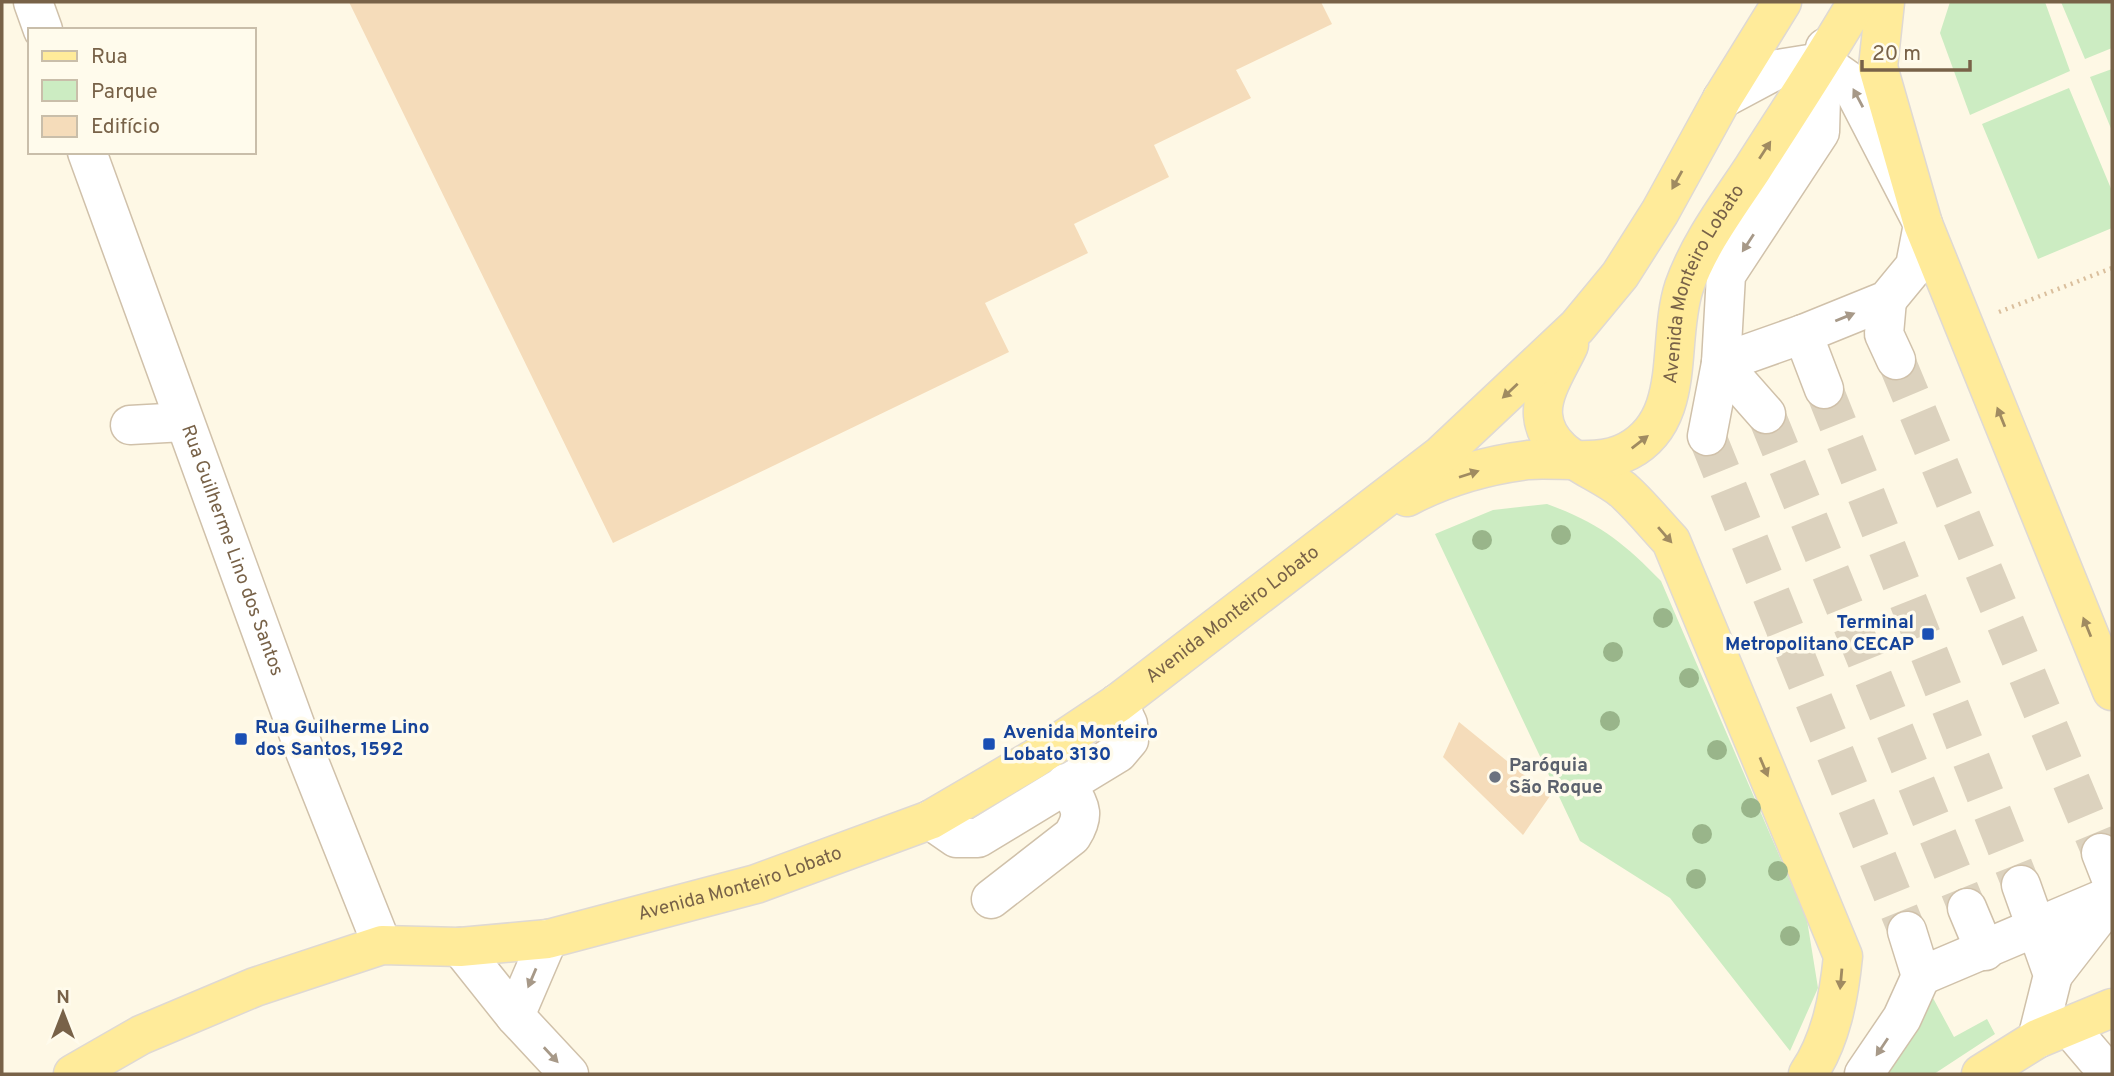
<svg xmlns="http://www.w3.org/2000/svg" width="2114" height="1076" font-family="Overpass,sans-serif">
	<style>
		.green { fill: #ccecc2 }
		.building { fill: #f5dcba }
		.lines { fill: none; stroke-linecap: round; stroke-linejoin: round }
		.minor-tunnel { stroke: #dcd2be; stroke-width: 38; stroke-dasharray: 38 19; stroke-linecap: butt }
		.minor-casing { stroke: #d0c1aa; stroke-width: 41 }
		.major-casing { stroke: #dfd9d3; stroke-width: 41 }
		.path { stroke: #dabf9d; stroke-width: 4.5; stroke-dasharray: 2 5; stroke-linecap: butt }
		.minor { stroke: #fff; stroke-width: 38 }
		.major { stroke: #ffeb9a; stroke-width: 38 }
		.tree { fill: #99b58a }
		.oneway { fill: #a79988 }
		.oneway2 { fill: #a08b61 }
		.transit-dot { fill: #1a4fb4; stroke: #fffbec; stroke-width: 2.5 }
		.worship-dot { fill: #6b7280; stroke: #fffbec; stroke-width: 2.5 }
		.labels { text-anchor: middle; dominant-baseline: central; stroke-width: 7; stroke-linejoin: round; paint-order: stroke }
		.street-label { font-size: 19px; fill: #786248; stroke: #fffbec }
		.transit-label { font-size: 19px; font-weight: bold; fill: #164399; stroke: #fffbec; text-anchor: start }
		.worship-label { font-size: 19px; font-weight: bold; fill: #5b616d; stroke: #fffbec; text-anchor: start }
	</style>
	<rect width="100%" height="100%" fill="#fef8e5"/>
	<path class="green" d="M1950,2h95l25,69 -100,44 -30,-82z
		M2061,2h51v46l-27,11z
		M2112,69v62l-22,-54z
		M2069,88l43,103v37l-74,31 -56,-135z
		M1547,504c52,19 76,38 114,77l146,339 11,68 -28,63 -120,-153 -90,-57 -145,-307 58,-24z
		M1933,998l21,39 33,-18 8,15 -61,40h-48l33,-68z"/>
	<path class="building" d="M349,2h972l11,22 -96,46 15,28 -97,47 15,32 -95,47 14,29 -103,50 24,49 -396,191z
		M1459,722l91,74 -27,39 -80,-78z"/>
	<g class="lines">
		<path class="minor-tunnel" d="M1896,360l205,493
			M1824,389l197,496
			M1766,414l201,494
			M1707,436l200,495"/>
		<defs>
			<g id="minor">
				<path d="M33,2l10,28"/>
				<path id="s1" d="M87,152l217,597 78,196"/>
				<path d="M1887,300l-3,34 12,26"/>
				<path d="M1803,334l21,55"/>
				<path d="M1721,363l82,-29 84,-34 28,-34 8,-42 -74,-143 -27,-19 -44,7 -56,30"/>
				<path d="M1721,363l45,51"/>
				<path d="M130,425l54,-3"/>
				<path d="M1707,436l14,-73 5,-88 94,-143 2,-70 3,-14"/>
				<path d="M930,820l26,18h22l140,-85 11,-13 -1,-16 -10,-21"/>
				<path d="M2101,853l11,28"/>
				<path d="M2021,885l32,90 -16,64"/>
				<path d="M991,899l81,-63c15,-24 7,-30 -6,-53"/>
				<path d="M1967,908l18,43"/>
				<path d="M1907,931l14,45"/>
				<path d="M460,947l55,69 54,58"/>
				<path d="M2053,975l59,-76"/>
				<path d="M1921,976l191,-81"/>
				<path d="M515,1016l33,-77"/>
				<path d="M2069,1027l40,47"/>
				<path d="M1864,1074l38,-56 19,-42"/>
			</g>
			<g id="major">
				<path d="M1885,2l-7,65 45,157 189,467"/>
				<path d="M1569,345c-9,20 -28,47 -26,70 3,41 53,53 80,75 17,15 32,34 48,51l172,415c-4,41 -12,84 -35,118"/>
				<path id="s2" d="M1407,497c36,-19 80,-32 121,-37 32,-3 70,7 100,-9 60,-32 38,-109 56,-164 15,-43 44,-81 69,-119 35,-55 71,-109 104,-166"/>
				<path id="s3" d="M73,1074l68,-39 114,-48 127,-42 78,2 88,-8 208,-55 174,-64 104,-61 84,-56 323,-248 136,-128 43,-52 40,-63 62,-113 60,-97"/>
				<path d="M1981,1074l56,-35 75,-31"/>
			</g>
		</defs>
		<use href="#minor" class="minor-casing"/>
		<use href="#major" class="major-casing"/>
		<path class="path" d="M1999,312l113,-44"/>
		<use href="#minor" class="minor"/>
		<use href="#major" class="major"/>
	</g>
	<g class="tree">
		<circle cx="1561" cy="535" r="10"/>
		<circle cx="1482" cy="540" r="10"/>
		<circle cx="1663" cy="618" r="10"/>
		<circle cx="1613" cy="652" r="10"/>
		<circle cx="1689" cy="678" r="10"/>
		<circle cx="1610" cy="721" r="10"/>
		<circle cx="1717" cy="750" r="10"/>
		<circle cx="1751" cy="808" r="10"/>
		<circle cx="1702" cy="834" r="10"/>
		<circle cx="1778" cy="871" r="10"/>
		<circle cx="1696" cy="879" r="10"/>
		<circle cx="1790" cy="936" r="10"/>
	</g>
	<defs><path id="oneway-solid" d="M-6-.8H1V-3.2L6.5 0L1 3.2V.8H-6Z" transform="scale(1.75)"/></defs>
	<g class="oneway">
		<use href="#oneway-solid" transform="translate(1858 98) rotate(-118)"/>
		<use href="#oneway-solid" transform="translate(1748 243) rotate(123)"/>
		<use href="#oneway-solid" transform="translate(1845 317) rotate(-22)"/>
		<use href="#oneway-solid" transform="translate(532 978) rotate(113)"/>
		<use href="#oneway-solid" transform="translate(1882 1047) rotate(124)"/>
		<use href="#oneway-solid" transform="translate(551 1055) rotate(47)"/>
	</g>
	<g class="oneway2">
		<use href="#oneway-solid" transform="translate(1765 150) rotate(-57)"/>
		<use href="#oneway-solid" transform="translate(1677 180) rotate(119)"/>
		<use href="#oneway-solid" transform="translate(1510 391) rotate(137)"/>
		<use href="#oneway-solid" transform="translate(2001 417) rotate(-112)"/>
		<use href="#oneway-solid" transform="translate(1640 442) rotate(-38)"/>
		<use href="#oneway-solid" transform="translate(1469 474) rotate(-18)"/>
		<use href="#oneway-solid" transform="translate(1665 535) rotate(49)"/>
		<use href="#oneway-solid" transform="translate(2087 627) rotate(-112)"/>
		<use href="#oneway-solid" transform="translate(1764 767) rotate(67)"/>
		<use href="#oneway-solid" transform="translate(1841 979) rotate(95)"/>
	</g>
	<g class="transit-dot">
		<rect x="1921" y="627" width="14" height="14" rx="3.5"/>
		<rect x="234" y="732" width="14" height="14" rx="3.5"/>
		<rect x="982" y="737" width="14" height="14" rx="3.5"/>
	</g>
	<circle class="worship-dot" cx="1495" cy="777" r="7"/>
	<g class="labels">
		<g class="street-label">
			<text stroke="none"><textPath href="#s2" startOffset="418">Avenida Monteiro Lobato</textPath></text>
			<text stroke="none"><textPath href="#s1" startOffset="424">Rua Guilherme Lino dos Santos</textPath></text>
			<text stroke="none"><textPath href="#s3" startOffset="1269">Avenida Monteiro Lobato</textPath></text>
			<text stroke="none"><textPath href="#s3" startOffset="702">Avenida Monteiro Lobato</textPath></text>
		</g>
		<g class="transit-label">
			<text x="1914" y="623" text-anchor="end">Terminal<tspan x="1914" dy="22">Metropolitano CECAP</tspan></text>
			<text x="255" y="728">Rua Guilherme Lino<tspan x="255" dy="22">dos Santos, 1592</tspan></text>
			<text x="1003" y="733">Avenida Monteiro<tspan x="1003" dy="22">Lobato 3130</tspan></text>
		</g>
		<g class="worship-label">
			<text x="1509" y="766">Paróquia<tspan x="1509" dy="22">São Roque</tspan></text>
		</g>
	</g>
	<rect width="2114" height="1076" fill="none" stroke="#786248" stroke-width="7"/>
	<rect x="28" y="28" width="228" height="126" fill="#fffbec" stroke="#c9beaa" stroke-width="2"/>
	<rect x="42" y="51" width="35" height="10" fill="#ffeb9a" stroke="#c9beaa" stroke-width="2"/>
	<text x="91" y="63" font-size="21" fill="#786248">Rua</text>
	<rect x="42" y="80" width="35" height="21" fill="#ccecc2" stroke="#c9beaa" stroke-width="2"/>
	<text x="91" y="98" font-size="21" fill="#786248">Parque</text>
	<rect x="42" y="116" width="35" height="21" fill="#f5dcba" stroke="#c9beaa" stroke-width="2"/>
	<text x="91" y="133" font-size="21" fill="#786248">Edifício</text>
	<g transform="translate(63 1013)" stroke="#fffbec" stroke-width="5" paint-order="stroke">
	<path d="M0-5L12 26L0 18L-12 26Z" fill="#786248"/>
	<text y="-10" font-size="19" font-weight="bold" text-anchor="middle" fill="#786248">N</text>
	</g>
	<path d="M1862 60v10h108v-10" fill="none" stroke="#786248" stroke-width="3.5"/>
	<text x="1872" y="60" font-size="21" fill="#786248" stroke="#fffbec" stroke-width="5" paint-order="stroke">20 m</text>
</svg>
